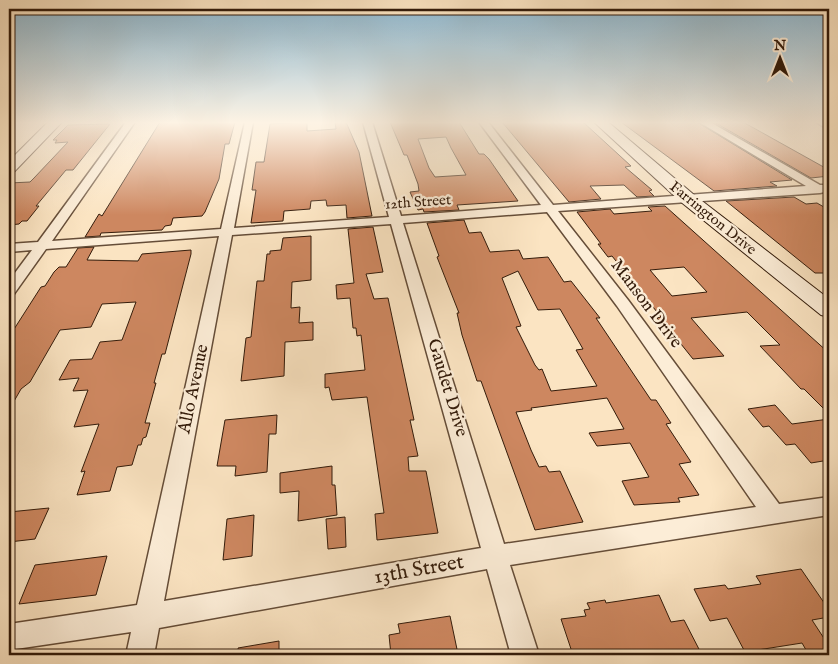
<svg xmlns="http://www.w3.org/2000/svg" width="838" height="664" font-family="'IM FELL English',serif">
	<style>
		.building { fill: #cd8760; stroke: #331b0a; fill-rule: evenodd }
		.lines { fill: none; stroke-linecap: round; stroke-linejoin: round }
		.street-casing { stroke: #654d38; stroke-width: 3 }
		.secondary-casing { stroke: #331b0a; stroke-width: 2 }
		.street { fill: #fcedd7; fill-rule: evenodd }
		.secondary { fill: #fcedd7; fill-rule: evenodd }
		.labels { text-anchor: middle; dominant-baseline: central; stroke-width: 4.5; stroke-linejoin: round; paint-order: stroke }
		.far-street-label { font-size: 15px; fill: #331b0a; stroke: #fcedd7 }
		.street-label { font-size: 18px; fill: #331b0a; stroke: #fcedd7 }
		.near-street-label { font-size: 21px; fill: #331b0a; stroke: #fcedd7 }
	</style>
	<rect width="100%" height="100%" fill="#fbe4c2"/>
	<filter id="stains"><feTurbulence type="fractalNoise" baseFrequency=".004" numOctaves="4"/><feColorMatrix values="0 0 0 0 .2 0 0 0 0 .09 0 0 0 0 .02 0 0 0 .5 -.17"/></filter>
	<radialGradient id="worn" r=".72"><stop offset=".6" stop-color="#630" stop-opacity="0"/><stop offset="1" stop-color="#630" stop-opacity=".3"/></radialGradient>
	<path class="building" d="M160,122h75l-6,22h-4l-6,35 -14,33 -3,4 -29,2 -2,7 -6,1 -3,4 -61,3 -1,3 -15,1 14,-23 3,2z
		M307,122v9l29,-2 -1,-7h11l13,30 13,64 -25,2 -1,-13 -19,1 -1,-6 -15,1 -1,8 -26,2 -1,10 -32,2 5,-33h-4l4,-28h8l6,-38z
		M390,122h69l20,32h5l5,5 29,42 -61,4 2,5 -35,2 -1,-3 -5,1 -8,-18 9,-1 -1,-7 -11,-29h-3zM446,137l5,11 15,27 -31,2 -6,-9 -11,-29z
		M502,122h81l48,44 -6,1 27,23 -3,1 5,5 -17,1 -13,-12 -34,1 11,13 -32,3z
		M621,122h76l95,58 -22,2 7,4 -63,5z
		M714,122h29l86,48v6l-18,2z
		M110,124l-37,46h-7l-30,36h3l-12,15h-5l-3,3 -10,1v-42l21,-1 4,-4 34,-36 -13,1 2,-3h-4l15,-15z
		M794,197l12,7 11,-1 12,7v63h-14l-89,-72z
		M665,206l164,147v61l-25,-25h-3l-41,-43 20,-1 -33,-33 -56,6 33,38 -31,3 -20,-25h-3l-13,-16 4,-1 -49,-61 -4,1 -10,-13h3l-24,-32 33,-3 4,5 38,-3 -4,-4zM684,267l23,25 -35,4 -22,-26z
		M464,220l5,13 12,-1 9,20 29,-2 4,9 25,-2 16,25 7,-1 29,37h-4l55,82h5l15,23 -5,1 25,38 -12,2 20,31 -21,3 2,4 -46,3 -12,-24 27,-4 -19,-34 -33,3 -8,-13 35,-4 -17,-31 -76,10 1,2 -16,2 15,38 8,17 7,-1 3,6 11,-1 23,51 -48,8 -54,-149h-4l-15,-46 -5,-22h2l-22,-56 2,-1 -12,-33zM518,271l20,39 22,-1 23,40 -7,1 21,36 -46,5 -9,-22 -3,1 -4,-5 -19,-38 5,-1 -19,-48z
		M373,227l10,45 -17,2 8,25 14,-1 26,122h-4l8,36 -10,1 1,14h17l12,62 -61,7 -2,-26 9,-1 -17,-116 -35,3 -3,-13 -4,1v-14l40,-4 -4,-35 -4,1 -1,-8h-3l-3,-30 -13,1 -1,-14 18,-2 -6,-54z
		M311,236v44l-19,2 -1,26 9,-1 -1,16 14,-1v18l-28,2 -1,34 -43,5 5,-43 5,-1 6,-56h7l3,-27h3v-3l11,-1 2,-12z
		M94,247l-7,13 51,1 4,-7 49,-4v4l-26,100h-3l-8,29h2l-11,40h5l-4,14 -3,1 -2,7h-3l-6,20 -15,2 -7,24 -33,4 8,-24 -4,1 18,-48 -25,3 14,-37 -15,1 6,-13 -20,2 11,-20 22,-1 8,-17 22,-2 14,-38 -34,2 -11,23 -31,3 -30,52 -9,7 -12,21v-73l32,-50 4,-1 9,-14 5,-5h7l12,-19z
		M775,405l17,19 37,-5v41l-18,3 -16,-19 -9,1 -17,-19 -6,1 -15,-18z
		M277,415l-1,19h-7l-2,38 -32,4 1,-10h-19l8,-46z
		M332,466v19h3l2,30 -39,6 1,-30 -19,2v-20z
		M49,508l-14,31 -26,3v-30z
		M254,515l-2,41 -29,4 4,-41z
		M345,517l1,30 -18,2 -2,-30z
		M107,556l-11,39 -77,9 16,-39z
		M801,569l28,41v7l-17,3 17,26v9h-20l-7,-12 -57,9 -18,-34 -17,3 -16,-32 31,-4 3,4 33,-5 -5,-8z
		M659,595l12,27 13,-2 18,35h-129l-12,-36 25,-3 -2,-6 6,-1 -3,-6 18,-3 1,3z
		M450,616l8,38 -67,1 -2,-20 11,-2 -2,-9z
		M279,641v14h-40l-1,-7z"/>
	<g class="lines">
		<defs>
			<path id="street" d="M126,122h9l-83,119 169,-12 24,-107h8l-19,106 155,-11 -26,-95h9l29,94 140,-11 -62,-83h9l65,83 253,-19 -107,-64h11l110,63h9v6l-9,2 -262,18 70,89 151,204 50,-7v18l-319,50 29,90h-28l-24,-86 -328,59 -5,27h-28l5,-23 -122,18v-26l128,-19 82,-369 -173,13 -32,45 -5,1v-14l23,-31 -23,2v-8l29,-2zM547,212l70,94 139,201 -252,37 -101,-321zM391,224l90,324 -317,53 68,-366z
				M816,122l13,1v7z"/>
			<path id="secondary" d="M48,122h14l-48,50 -5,2v-13z
				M594,122h14l85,72 136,105v18l-8,-2 -140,-113z"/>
		</defs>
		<use href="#street" class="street-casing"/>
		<use href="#secondary" class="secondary-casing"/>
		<use href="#street" class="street"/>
		<use href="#secondary" class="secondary"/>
	</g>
	<linearGradient id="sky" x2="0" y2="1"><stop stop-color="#8bb8d2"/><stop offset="0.57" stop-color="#fdf3e4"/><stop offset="1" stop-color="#fdf3e4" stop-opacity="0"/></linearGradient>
	<rect width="838" height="215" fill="url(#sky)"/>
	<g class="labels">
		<g class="far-street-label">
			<text transform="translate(418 202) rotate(-4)">12th Street</text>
			<text transform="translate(713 218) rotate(39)">Farrington Drive</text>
		</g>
		<g class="street-label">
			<text transform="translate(646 304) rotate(53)">Manson Drive</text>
			<text transform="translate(447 388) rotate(73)">Gaudet Drive</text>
			<text transform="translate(194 389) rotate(-78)">Allo Avenue</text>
		</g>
		<g class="near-street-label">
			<text transform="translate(419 570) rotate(-10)">13th Street</text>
		</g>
	</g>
	<rect width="838" height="664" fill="none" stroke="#fbe4c2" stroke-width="30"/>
	<rect x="10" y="10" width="818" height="644" fill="none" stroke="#331b0a" stroke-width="2.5"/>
	<rect x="15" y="15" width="808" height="634" fill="none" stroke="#331b0a"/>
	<g transform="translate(780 58)" stroke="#fcedd7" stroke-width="4" paint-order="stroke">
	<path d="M0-4L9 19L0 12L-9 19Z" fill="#331b0a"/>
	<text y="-8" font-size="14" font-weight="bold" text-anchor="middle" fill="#331b0a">N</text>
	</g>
	<rect width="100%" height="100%" filter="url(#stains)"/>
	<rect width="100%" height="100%" fill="url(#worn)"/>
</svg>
